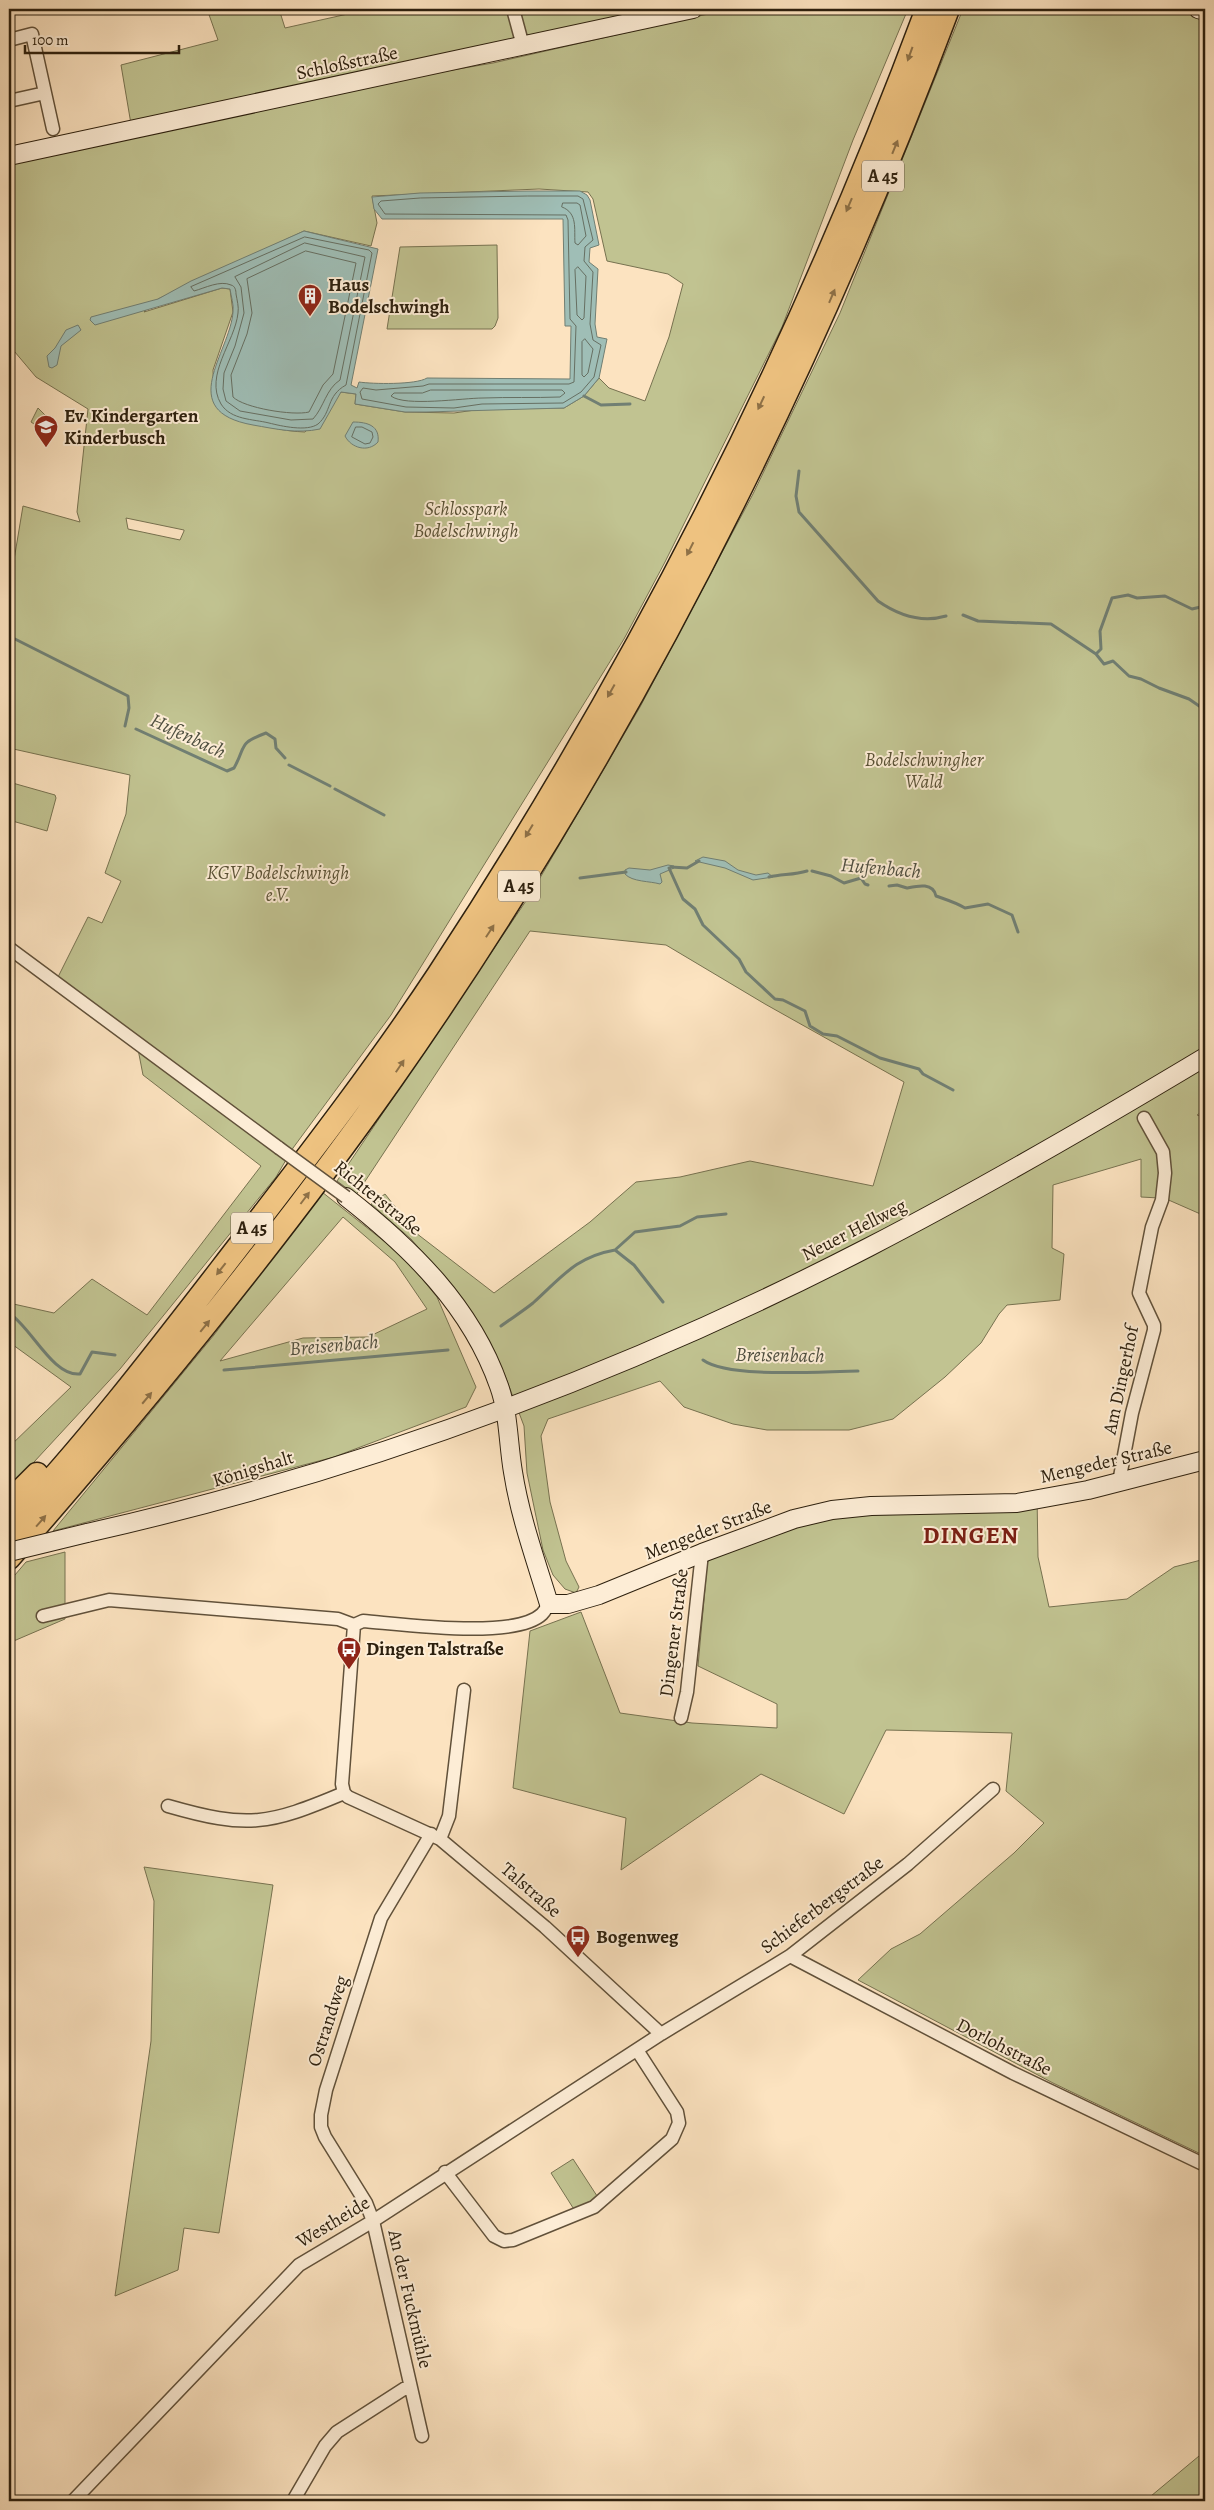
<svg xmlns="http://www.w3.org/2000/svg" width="1214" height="2510" font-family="Alegreya,serif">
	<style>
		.green { fill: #c1c391; stroke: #777250; fill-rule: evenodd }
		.water { fill: #9fbeb6; stroke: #717f73 }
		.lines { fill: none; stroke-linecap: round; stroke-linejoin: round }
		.shore { stroke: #666f62; stroke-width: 1 }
		.stream { stroke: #717f73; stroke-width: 3 }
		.street-casing { stroke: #61513a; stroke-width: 15 }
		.secondary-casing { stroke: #2d200e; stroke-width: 20 }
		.highway-casing { stroke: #2d200e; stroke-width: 25 }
		.street { stroke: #fdedd6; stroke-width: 12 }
		.secondary { stroke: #fdedd6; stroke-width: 18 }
		.highway { stroke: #eec280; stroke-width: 22 }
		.street-bridge-casing { stroke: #61513a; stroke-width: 15; stroke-linecap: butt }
		.secondary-bridge-casing { stroke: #2d200e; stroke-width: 20; stroke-linecap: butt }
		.street-bridge { stroke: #fdedd6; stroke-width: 12 }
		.secondary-bridge { stroke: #fdedd6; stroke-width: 18 }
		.oneway { fill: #8e7147 }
		.labels { text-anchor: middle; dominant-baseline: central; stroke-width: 4; stroke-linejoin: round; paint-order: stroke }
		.shield { fill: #fdedd6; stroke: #6b5e4a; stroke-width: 1 }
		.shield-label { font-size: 18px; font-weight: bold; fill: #2d200e }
		.street-label { font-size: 19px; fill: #2d200e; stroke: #fdedd6 }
		.poi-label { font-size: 19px; font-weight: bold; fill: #2d200e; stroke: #fdedd6; text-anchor: start }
		.park-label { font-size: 19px; font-style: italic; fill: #595135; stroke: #fdedd6 }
		.water-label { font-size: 20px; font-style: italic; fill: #4f4f40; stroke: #fdedd6 }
		.district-label { font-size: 24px; font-weight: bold; letter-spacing: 1px; fill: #7a1f14; stroke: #fdedd6 }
	</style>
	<rect width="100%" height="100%" fill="#fce3c0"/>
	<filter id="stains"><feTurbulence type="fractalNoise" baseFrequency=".004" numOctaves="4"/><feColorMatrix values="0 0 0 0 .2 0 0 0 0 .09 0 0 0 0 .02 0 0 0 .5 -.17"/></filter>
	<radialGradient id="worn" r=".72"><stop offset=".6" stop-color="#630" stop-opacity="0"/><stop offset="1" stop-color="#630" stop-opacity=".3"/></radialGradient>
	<path class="green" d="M207,9h72l6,19 85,-19h61l21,4 23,1 26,-5h166l-406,94 232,-40 237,-54h178l-55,131 -71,187 -117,235 -41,77 -233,376 -98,133 -17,29 -156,192 -111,120v-42l62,-60 -62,-45v-39l45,10 38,-34 55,36 114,-149 -118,-91 -6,-31 -82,-61 33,-66 14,6 19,-42 -16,-8 21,-59 4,-39 -121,-27v-158l14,-84 57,16 -3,-10 11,-103 -52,-32 -27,-32v-182l123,-33 -11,-65 97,-25zM539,189l49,3 5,7 14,62 61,13 15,10 -14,53 -24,64 -36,-13 -10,-10 -15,18 -20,12 -82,1 -28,4 -49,-1 -50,-8 1,-10 -15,-2 -36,40c-43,-2 -56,-13 -91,-34l-1,-28 20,-58 -3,-23 -8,-1 -78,24 14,-13 146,-68 67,15 6,-23 -5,-27zM126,518l58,12v1l-4,9 -52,-11z
		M963,9h235l7,2v1099l-8,5 8,3v98l-41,-18 4,-32 -8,-28 -8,4 8,20 -1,36 -18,-1v-38l-88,26 -1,63 12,6 -4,46 -53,5 -8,9 -18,29 -36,34 -52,42 -44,11h-82l-34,-6 -49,-17 -24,-26 -112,38 -7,17 9,66 16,59 13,26 -3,6 -11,-4 -12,-14 -10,-25 -16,-77 -3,-47 -20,-53 -47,-81 -46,-53 -40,-35 14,-10 31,39 78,60 96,-71 46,-40 44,-5 70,-16 123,25 31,-104 -139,-78 -99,-59 -136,-14 -174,264 -19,-14 193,-286 110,-188 113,-213 87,-181z
		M497,245l1,73 -3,8 -3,3h-105l13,-82z
		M38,408l8,8 2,17 -17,-11z
		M9,782l46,13 1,3 -9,33 -38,-11z
		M322,1192l82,65 33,40 39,90 -10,20 -132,50 -281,74 161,-196zM343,1217l52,45 32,47 -59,28 -65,1 -83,23z
		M1037,1494l1,63 11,50 78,-8 47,-32 31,-8v597l-152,-73 -195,-103 33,-31 29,-15 94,-81 30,-30 -38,-32 6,-58 -126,-3 -42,84 -83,-40 -140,96 5,-52 -113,-30 17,-157 51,-19 39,101 72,10 85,5v-24l-79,-38 10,-111c35,-12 70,-24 106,-33 71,-17 150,-20 223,-28z
		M65,1552v67l-56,24v-61l17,-20z
		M144,1867l129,18 -54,348 -35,-5 -6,42 -63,26 36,-255 3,-140z
		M573,2159l26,40 -24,12 -24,-38z
		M1205,2451v50h-60z"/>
	<path class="water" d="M528,191h52l7,4 3,5 9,45 -9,3 -1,14 9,7 -3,55 2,13 10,2 -8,39 -15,18 -20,12 -138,4h-21l-50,-8 1,-10 -15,-2 -21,37c-23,5 -44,0 -67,-4 -79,-14 -23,-72 -20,-113 1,-7 -2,-16 -3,-23l-8,-1 -127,37 -5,-5 1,-3 67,-18 33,-18 113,-50 74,18 -27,136 6,3 2,-6c13,2 57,3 68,-4l143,1 1,-53h-6l-2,-107h-181l-8,-10 -2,-12 48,-4z
		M78,325l3,5 -20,16 -4,19 -5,3 -3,-1 -2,-11 8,-8 11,-18z
		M353,422c15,0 27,4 25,20 -10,11 -27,6 -33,-6z
		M703,857l22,4 13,9 18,5 12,-2 5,4 -20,3 -28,-12 -30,-7z
		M668,865l6,1v2l-14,6 2,8 -2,2c-10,-3 -28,-2 -35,-10v-4l4,-2 21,2z"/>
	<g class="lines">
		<path class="shore" d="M528,196h50l5,3 10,41 -8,7 -1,14 9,11 -3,52 3,16 8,5 -7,32 -13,15 -18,11 -81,1 -28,4 -48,-1 -44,-8 -2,-7 3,-4 13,2 47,-4 6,-2h140l5,-2 2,-56 -6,-7 -2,-99 -2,-5 -181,-1 -7,-10 3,-3 39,-3z
			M563,203h14l3,2 6,31 -8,9 -3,-2c-1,-14 3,-30 -13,-36z
			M305,237l64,13 3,3 -26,132c-20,11 -14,27 -28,39 -11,8 -37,2 -49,-1 -16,-4 -38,-3 -48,-19 -17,-29 14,-62 17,-91 1,-6 -1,-13 -2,-19 0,-4 -1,-8 -5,-9 -11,-5 -26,3 -37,6l-3,-4z
			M305,243l60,14 -25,123c-14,9 -16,27 -27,39l-22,1 -51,-9 -14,-10 -3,-12 1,-16 11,-27 9,-33 -3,-26 -6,-10z
			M306,251l50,12 -23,111 -10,11 -14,27c-16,4 -65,-4 -76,-15l-2,-22 16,-41 5,-21 -5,-34z
			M578,267l8,9 -2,42 -2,2 -5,-5 -2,-45z
			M585,339l8,10 -5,24 -4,4 -2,-2v-33z
			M431,390h131l3,3 -5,4c-26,1 -51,0 -77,1 -20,0 -78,9 -92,-2l3,-3h28z
			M356,427h6l10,5 1,5 -3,6 -5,1 -13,-7z"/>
		<path class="stream" d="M584,396l17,9 29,-1
			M799,471l-3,25 3,16 79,89c20,14 44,22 68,15
			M963,615l15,6 73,3 45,30 8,10 9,-3 16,15 12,3 18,9 30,11 16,11
			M9,636l119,60 1,12 -4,18
			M1096,654l5,-5 -1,-18 12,-33 16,-3 9,3 28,-2 27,13 13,-3
			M136,729l91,42 7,-3c13,-23 3,-24 32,-35l9,6 1,9 9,10
			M289,765l41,21
			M335,789l49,26
			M671,867l16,1 12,-7
			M669,868l14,31 12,10 8,16 36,34 7,13 29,27 8,1 22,11 5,15 13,8 14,2 43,22 39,11 4,5 30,16
			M812,871l19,5 13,7 17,-5 4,6 3,1
			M769,877c13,-3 25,-2 38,-6
			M580,878l46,-6
			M889,886l8,-1 10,3c10,-2 26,-6 29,8 11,4 19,6 29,12l23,-4 24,11 6,17
			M615,1250l20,-18 45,-6 17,-9 29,-3
			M9,1313c22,14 44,64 71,61l12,-22 23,3
			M501,1326c11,-8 22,-15 32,-23 28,-25 42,-46 82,-53l19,15 29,37
			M703,1360c26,19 121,11 155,11
			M224,1370l224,-20"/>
		<defs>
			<path id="street" d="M513,9l10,37
				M9,40l23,-6 21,95
				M9,101l36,-8
				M9,948l270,200
				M1119,1482l13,-69 22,-83v-5l-15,-32 13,-66 10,-27 3,-27 -2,-21 -19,-34
				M43,1616l66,-16 229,19 16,6 9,-4c38,3 152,19 179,-7 3,-3 5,-7 7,-10
				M354,1625l-12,159 2,9 4,4 92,42 105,88 116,107
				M681,1718l6,-26 15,-139
				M168,1806c80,23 100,19 176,-13
				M440,1839l9,-23 15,-126
				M790,1956l223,117 192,92
				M445,2172l49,64 10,5 9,-1 81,-33 78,-68 7,-16 -2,-11 -40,-62
				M422,2436l-49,-215 -7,-18 -41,-66 -4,-10v-12l5,-25 55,-172 50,-84
				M73,2501l226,-236 74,-44 288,-187 129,-78 118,-92 85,-75
				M293,2501l32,-55 12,-14 73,-47"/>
			<path id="secondary" d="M1198,9l7,2
				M9,156l684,-147
				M346,1197c65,51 125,109 153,189 10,28 9,57 14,86 7,45 23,89 36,132h19l31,-9 103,-42 92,-34 38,-9 39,-4 146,-3 71,-13 117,-30
				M87,1533c271,-61 534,-158 782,-286 114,-59 226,-124 336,-190"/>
			<path id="highway" d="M9,1502l28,-28
				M9,1526c84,-89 158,-187 233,-284 67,-87 135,-175 196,-267 200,-304 362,-625 489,-966
				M9,1558c135,-154 265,-312 383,-479 232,-331 414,-692 556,-1070"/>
		</defs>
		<use href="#street" class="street-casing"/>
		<use href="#secondary" class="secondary-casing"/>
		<use href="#highway" class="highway-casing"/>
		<use href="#street" class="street"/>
		<use href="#secondary" class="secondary"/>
		<use href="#highway" class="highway"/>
		<defs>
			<path id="street-bridge" d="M279,1148l67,49"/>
			<path id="secondary-bridge" d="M9,1552l78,-19"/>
		</defs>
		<use href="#street-bridge" class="street-bridge-casing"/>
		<use href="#secondary-bridge" class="secondary-bridge-casing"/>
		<use href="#street-bridge" class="street-bridge"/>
		<use href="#secondary-bridge" class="secondary-bridge"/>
	</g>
	<defs><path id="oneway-solid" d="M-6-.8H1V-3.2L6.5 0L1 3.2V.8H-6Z" transform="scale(1.25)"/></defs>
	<g class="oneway">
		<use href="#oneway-solid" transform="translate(910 54) rotate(110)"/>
		<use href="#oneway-solid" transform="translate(895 147) rotate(-68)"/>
		<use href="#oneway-solid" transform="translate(849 205) rotate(113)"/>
		<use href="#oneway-solid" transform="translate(832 296) rotate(-67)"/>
		<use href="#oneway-solid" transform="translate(761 403) rotate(115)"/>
		<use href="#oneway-solid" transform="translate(690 549) rotate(117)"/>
		<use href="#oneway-solid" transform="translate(611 691) rotate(119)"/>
		<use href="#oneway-solid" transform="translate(529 831) rotate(121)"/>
		<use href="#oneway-solid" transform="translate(490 931) rotate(-57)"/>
		<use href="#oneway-solid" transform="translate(400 1066) rotate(-56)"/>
		<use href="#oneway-solid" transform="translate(305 1198) rotate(-53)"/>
		<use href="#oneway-solid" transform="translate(221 1269) rotate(128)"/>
		<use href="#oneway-solid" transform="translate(205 1326) rotate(-51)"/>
		<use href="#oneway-solid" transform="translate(147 1398) rotate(-50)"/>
		<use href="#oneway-solid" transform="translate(41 1521) rotate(-49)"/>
	</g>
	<defs>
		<symbol id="building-pin" viewBox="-11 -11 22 30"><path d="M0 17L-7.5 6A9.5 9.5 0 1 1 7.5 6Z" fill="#8f2418" stroke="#fdedd6"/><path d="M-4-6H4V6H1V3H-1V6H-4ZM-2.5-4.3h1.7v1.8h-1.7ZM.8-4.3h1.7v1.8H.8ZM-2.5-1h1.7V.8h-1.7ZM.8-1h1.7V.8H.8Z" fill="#fff"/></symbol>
		<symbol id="school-pin" viewBox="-11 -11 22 30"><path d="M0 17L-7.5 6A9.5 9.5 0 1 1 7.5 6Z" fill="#8f2418" stroke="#fdedd6"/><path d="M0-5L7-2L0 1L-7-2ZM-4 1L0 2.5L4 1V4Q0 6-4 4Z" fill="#fff"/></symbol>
		<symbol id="bus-pin" viewBox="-11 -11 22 30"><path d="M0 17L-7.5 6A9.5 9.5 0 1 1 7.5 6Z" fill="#8f2418" stroke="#fdedd6"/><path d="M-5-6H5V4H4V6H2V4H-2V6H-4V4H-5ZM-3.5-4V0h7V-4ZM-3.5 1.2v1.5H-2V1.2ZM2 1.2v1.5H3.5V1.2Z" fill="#fff"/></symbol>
	</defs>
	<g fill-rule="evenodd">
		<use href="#building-pin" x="296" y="282" width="28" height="38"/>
		<use href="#school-pin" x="32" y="413" width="28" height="38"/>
		<use href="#bus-pin" x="335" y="1635" width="28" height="38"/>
		<use href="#bus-pin" x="564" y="1923" width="28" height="38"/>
	</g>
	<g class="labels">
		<g class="shield">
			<rect x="862" y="160.5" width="42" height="31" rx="4"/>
			<rect x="498" y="870.5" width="42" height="31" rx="4"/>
			<rect x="231" y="1212.5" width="42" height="31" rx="4"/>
		</g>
		<g class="shield-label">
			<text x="883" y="176">A 45</text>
			<text x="519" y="886">A 45</text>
			<text x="252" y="1228">A 45</text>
		</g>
		<g class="street-label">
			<text transform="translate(347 63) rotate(-12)">Schloßstraße</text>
			<text transform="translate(378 1198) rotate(39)">Richterstraße</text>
			<text transform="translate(854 1230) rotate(-27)">Neuer Hellweg</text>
			<text transform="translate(1121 1380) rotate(-78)">Am Dingerhof</text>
			<text transform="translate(1106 1462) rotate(-13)">Mengeder Straße</text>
			<text transform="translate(253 1469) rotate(-17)">Königshalt</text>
			<text transform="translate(708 1530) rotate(-21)">Mengeder Straße</text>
			<text transform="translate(674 1633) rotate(-83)">Dingener Straße</text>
			<text transform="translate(531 1890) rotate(41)">Talstraße</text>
			<text transform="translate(822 1905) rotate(-37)">Schieferbergstraße</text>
			<text transform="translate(328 2021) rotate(-72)">Ostrandweg</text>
			<text transform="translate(1004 2047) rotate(27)">Dorlohstraße</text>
			<text transform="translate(333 2222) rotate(-31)">Westheide</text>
			<text transform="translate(410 2299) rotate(77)">An der Fuckmühle</text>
		</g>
		<g class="poi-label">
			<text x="328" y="285">Haus<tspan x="328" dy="22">Bodelschwingh</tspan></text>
			<text x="64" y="416">Ev. Kindergarten<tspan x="64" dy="22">Kinderbusch</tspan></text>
			<text x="366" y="1649">Dingen Talstraße</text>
			<text x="596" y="1937">Bogenweg</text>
		</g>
		<g class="park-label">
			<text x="466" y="509">Schlosspark<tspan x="466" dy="22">Bodelschwingh</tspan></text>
			<text x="924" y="760">Bodelschwingher<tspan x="924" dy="22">Wald</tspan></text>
			<text x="278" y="873">KGV Bodelschwingh<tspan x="278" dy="22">e.V.</tspan></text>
		</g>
		<g class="water-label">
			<text transform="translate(188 736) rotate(25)">Hufenbach</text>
			<text transform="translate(881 868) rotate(5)">Hufenbach</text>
			<text transform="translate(334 1345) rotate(-5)">Breisenbach</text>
			<text transform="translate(780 1355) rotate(1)">Breisenbach</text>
		</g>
		<g class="district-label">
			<text x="971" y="1535">DINGEN</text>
		</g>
	</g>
	<rect width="1214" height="2510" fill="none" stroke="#fce3c0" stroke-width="30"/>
	<rect x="10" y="10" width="1194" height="2490" fill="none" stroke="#2d200e" stroke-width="2.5"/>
	<rect x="15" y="15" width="1184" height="2480" fill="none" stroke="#2d200e"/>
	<path d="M25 45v8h154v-8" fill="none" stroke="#2d200e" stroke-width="2.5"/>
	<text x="32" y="45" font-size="15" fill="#2d200e" stroke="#fdedd6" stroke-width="4" paint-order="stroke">100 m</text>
	<rect width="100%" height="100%" filter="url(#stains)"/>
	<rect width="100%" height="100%" fill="url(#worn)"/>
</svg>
